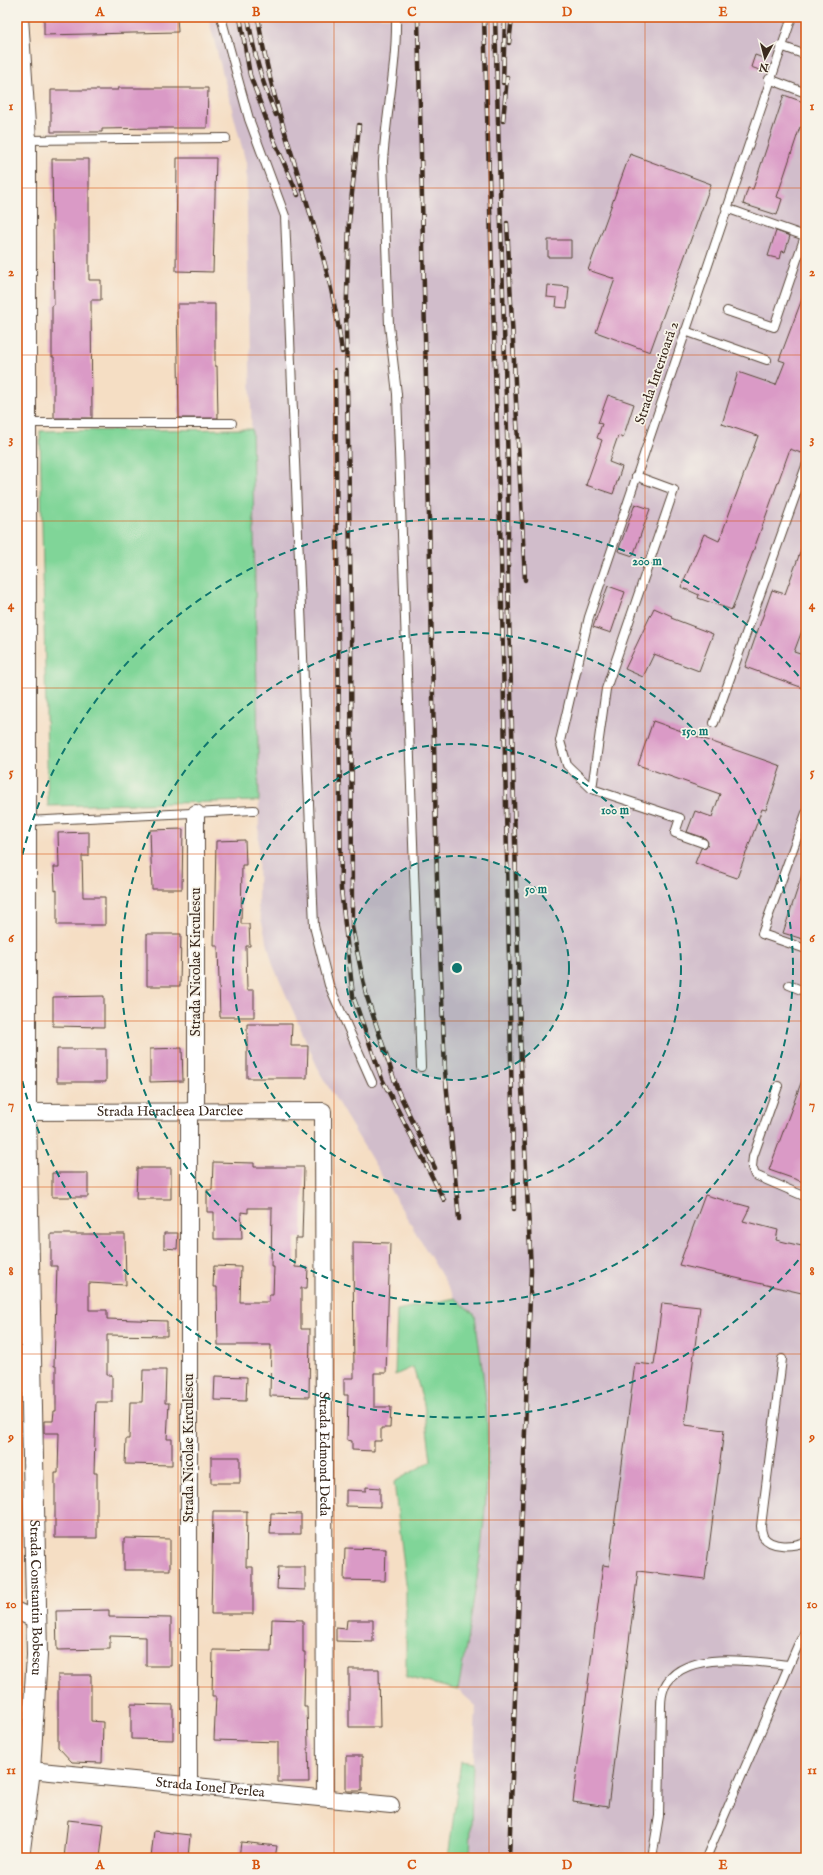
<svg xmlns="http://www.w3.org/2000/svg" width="823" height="1875" font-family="'IM FELL English',serif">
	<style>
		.industrial { fill: #d1bdcb }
		.green { fill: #80d598; stroke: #5e805b }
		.building { fill: #da9ac6 }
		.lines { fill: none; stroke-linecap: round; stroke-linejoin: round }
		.service-casing { stroke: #574537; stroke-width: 10 }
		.minor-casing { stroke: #574537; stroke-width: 18 }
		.tertiary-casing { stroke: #574537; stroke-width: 22 }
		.service { stroke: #fff; stroke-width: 8 }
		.minor { stroke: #fff; stroke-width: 16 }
		.tertiary { stroke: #fff; stroke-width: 20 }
		.rail-casing { stroke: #3b2a1e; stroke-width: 4.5 }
		.rail { stroke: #f7f3e8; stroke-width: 3; stroke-dasharray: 9; stroke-linecap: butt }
		.grid { fill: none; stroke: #d7540e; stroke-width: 1; stroke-opacity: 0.55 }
		.ring { fill: none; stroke: #0f766e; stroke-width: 2; stroke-dasharray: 7 5 }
		.labels { text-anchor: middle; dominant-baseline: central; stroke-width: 3.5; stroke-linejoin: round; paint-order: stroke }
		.street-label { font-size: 14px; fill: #3b2a1e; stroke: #f7f3e8 }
		.centre { fill: #0f766e; stroke: #f7f3e8; stroke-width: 2 }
		.ring-label { font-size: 12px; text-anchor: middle; font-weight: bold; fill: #0f766e; stroke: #f7f3e8; stroke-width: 3.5; stroke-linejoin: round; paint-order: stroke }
		.neatline { fill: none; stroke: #d7540e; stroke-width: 1.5 }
		.grid-label { font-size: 13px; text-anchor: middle; font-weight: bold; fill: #d7540e }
	</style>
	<rect width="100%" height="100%" fill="#f7f3e8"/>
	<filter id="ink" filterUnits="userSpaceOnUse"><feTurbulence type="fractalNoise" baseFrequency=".025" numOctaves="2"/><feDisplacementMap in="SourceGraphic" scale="8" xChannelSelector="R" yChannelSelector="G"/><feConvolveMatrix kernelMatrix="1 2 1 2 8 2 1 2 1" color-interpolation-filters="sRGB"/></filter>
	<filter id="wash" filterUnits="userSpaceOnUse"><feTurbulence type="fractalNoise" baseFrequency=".012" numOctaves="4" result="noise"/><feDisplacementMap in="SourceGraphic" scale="16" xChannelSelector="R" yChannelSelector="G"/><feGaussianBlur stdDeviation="0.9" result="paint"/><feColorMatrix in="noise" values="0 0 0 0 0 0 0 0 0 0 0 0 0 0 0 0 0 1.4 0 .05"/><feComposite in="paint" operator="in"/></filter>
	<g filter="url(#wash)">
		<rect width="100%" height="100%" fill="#f5dec4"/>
		<path class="industrial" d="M208,17h598v1841h-336l6,-152 -18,-16 16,-88 12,-101 1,-80 -12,-106 -20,-17 -135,-225 -47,-108 -15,-58 1,-106 -13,-638z"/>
		<path class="green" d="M252,429l7,372 -211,5 -8,-375z
			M455,1298l20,17c4,35 11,71 12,106 4,90 -13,181 -29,269l-52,-13v-94l-12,-101 37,-21 -7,-57 -11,-37 -18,8 2,-65z
			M461,1761l12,2 -3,95h-22z"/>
		<g id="blocks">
			<path class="building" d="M44,17h133l1,15 -134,3z
				M755,55l11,4 -4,12 -11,-4z
				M118,88h90l-1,40h-50l-55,1v3h-51v-42h67z
				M784,95l22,8v26l-6,-2 -23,70 5,2 -5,16 -34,-11 5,-16 5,1z
				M630,154l81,30 -61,168 -54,-20 19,-53 -27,-9z
				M177,158h39l-3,114 -37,-1z
				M52,159h37v121h12v20h-10l1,118h-38v-61h-2v-52h2z
				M776,231l14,5 -5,16 -3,-1 -2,8 -12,-3z
				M548,240h23v17h-23z
				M548,285l21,2 -2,21 -11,-1 1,-9 -10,-1z
				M805,291h1v147l-5,15 -11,-4 -58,161 -34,-12 1,-3 -18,-8 23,-53 15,7 39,-105 -36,-12 16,-52 38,13 9,-23 -6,-2z
				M177,304h38v62h2l1,52h-39z
				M608,395l26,9 -11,34 -5,-2 -9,26 13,5 -9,27 -27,-9 16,-45 -5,-2 5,-14 -4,-1z
				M635,504l15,5 -17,47 -15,-5z
				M805,539h1v81l-12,32 12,4v33l-61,-22 27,-77 13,4z
				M608,586l17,6 -14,41 -18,-6z
				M654,608l18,8 -1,2 42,16 -14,37 -45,-17 -11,23 -18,-8z
				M653,721l128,45 -15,44 -4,-1 -25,69 -42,-15 6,-15 5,-1 2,-5 -3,-4 -18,-6 8,-21 17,6 8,-23 -82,-29z
				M183,829l-1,60h-30l-2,-59z
				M89,832v24h-7l1,41h22v28h-48v-35l-2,1 -1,-24h5l-1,-34z
				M245,840l1,25h-4l-1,59h8l1,22h-4l1,44h7v27h-34l-2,-71h-4l2,-105z
				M804,869l2,1v70l-23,-7z
				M147,934h34l-1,52h-33z
				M104,996v31l-51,-1v-29z
				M247,1024h45l-1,22h17l-1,32h-60z
				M182,1048l1,33 -33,1v-33z
				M57,1049h49v33h-49z
				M805,1072l1,1v110l-37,-13z
				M213,1162l41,1v4h50l-2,71h-7v29l13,1 -1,20h-6v41h9l-1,68 -39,-1 1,-51h-53l-1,-58h-4l1,-21 27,1 -1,35h29v-7h4l1,-28h-3l1,-59h-24v5l-7,-1 1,27h-28v-27h-7v-22h5z
				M137,1168h34v31h-35z
				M52,1173h36v24h-36z
				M705,1195l45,12 -7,14 35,9 -2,10 30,7v47l-127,-29z
				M164,1233h14l-1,16 -13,-1z
				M51,1234h74l1,51 -37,-2v27h18v9l60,2v15l-60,-1v40h5v27h-16l-2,71h3v65h-42v-65h3l1,-40h-15v-12h9l1,-10h2v-45h-2l3,-100h-6z
				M353,1242l37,1 -4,130h-12v34h17l-1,21h-9v13h-7v10l-22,-1v-9l-5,-1 1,-45h-4v-17h10z
				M662,1303l38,4 -15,118 39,5 -19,149 -67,-8 -30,236 -35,-5 30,-237 6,1 26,-203 19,2z
				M143,1370h23l-1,33h4l-2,36h5v26l-47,-1 1,-25h3l1,-37h12z
				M215,1376l32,1 -1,24 -32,-1z
				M211,1457h29v26h-29z
				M366,1487l14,1v19l-34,-1v-16l20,1z
				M213,1511h34l-1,56h7v47h-42z
				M271,1513l30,1v20h-31z
				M124,1538l46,1v31h-46z
				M345,1548l41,1 -1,32 -41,-1z
				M278,1567h27v23l-28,-1z
				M109,1610v7l62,1v48h-25v-29l-36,-1v13l-53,1 -1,-39z
				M272,1619l31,1v32h2l-1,55h3l2,75h-31v-40l-64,-2 2,-44h-4l1,-46 58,1z
				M347,1620h26v22l-37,-1v-13l10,1z
				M349,1669h30l1,58h-31z
				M58,1675h33v46l12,1 -1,41 -30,-1 -14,-15z
				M131,1704l42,1v35l-42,-1z
				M346,1756h16v35h-16z
				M68,1820l36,4 -4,34h-36z
				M154,1831l36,4 -2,23h-37z
				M241,1842l36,4 -2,12h-36z"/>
		</g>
	</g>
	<g filter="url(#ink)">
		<use href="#blocks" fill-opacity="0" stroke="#574537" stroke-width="1"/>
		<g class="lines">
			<defs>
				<path id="service" d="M221,17l28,102 36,97 29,710 15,59 43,97
					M396,17c1,49 -10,96 -13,145l6,163 8,69 24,673
					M781,46l25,9
					M769,79l37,14
					M26,140l200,-2
					M726,208l79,28 -31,91 -47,-16
					M685,331l82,29
					M27,423h205
					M714,723l92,-257
					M592,789l14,-100 68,-199 -38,-14
					M806,813l-44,121 44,15
					M26,821l228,-11
					M703,843l-28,-10 5,-15 -88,-29 -25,-24 -7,-24 29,-124 203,-600
					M789,985l17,7
					M778,1086l-25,71 -1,10 3,8 51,22
					M782,1359l-21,167c0,3 1,7 2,10 8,13 31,10 43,6
					M652,1858l7,-42 2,-110c0,-6 1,-13 3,-18 18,-40 91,-26 125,-23
					M706,1858l92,-213 8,-15"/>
				<g id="minor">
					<path d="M196,813v298"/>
					<path d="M189,1111v674"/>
					<path id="s1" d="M17,1112l306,-1 2,687"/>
					<path d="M17,1611l19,9"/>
					<path id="s2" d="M30,1770l361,35"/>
				</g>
				<g id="tertiary">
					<path id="s3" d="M18,17l8,123v972l11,543 -7,115 -11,88"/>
				</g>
			</defs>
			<use href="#service" class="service-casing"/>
			<use href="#minor" class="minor-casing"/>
			<use href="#tertiary" class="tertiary-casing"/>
			<use href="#service" class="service"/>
			<use href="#minor" class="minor"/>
			<use href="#tertiary" class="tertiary"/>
			<defs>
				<path id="rail" d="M240,17l10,58 23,63 25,57
					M248,17c6,37 13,63 28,98
					M258,17c16,114 71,220 84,335
					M418,17l19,862 8,191 14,149
					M484,17l17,539 13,653
					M495,17l13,450v111l13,489 10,203 -22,588
					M509,43l3,-26
					M503,83l2,-66
					M503,121l4,-44
					M359,125l-10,97 -3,108 5,278 1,319 14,67 32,97 37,77
					M507,223l18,357
					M335,370l6,519 12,107 29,83 62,121"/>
			</defs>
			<use href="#rail" class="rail-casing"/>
			<use href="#rail" class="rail"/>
		</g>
	</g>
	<path class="grid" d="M178,17v1841M334,17v1841M489,17v1841M645,17v1841M17,188h789M17,355h789M17,521h789M17,688h789M17,854h789M17,1021h789M17,1187h789M17,1354h789M17,1520h789M17,1687h789"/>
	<circle cx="457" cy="968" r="112" fill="#0f766e" fill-opacity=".12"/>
	<g class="ring">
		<circle cx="457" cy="968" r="112"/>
		<circle cx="457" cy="968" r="224"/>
		<circle cx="457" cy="968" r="336"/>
		<path d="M806 1251A449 449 0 0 1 17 1058M17 878A449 449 0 0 1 806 685"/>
	</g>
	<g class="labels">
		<g class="street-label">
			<text transform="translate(657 373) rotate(-71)">Strada Interioară 2</text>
			<text transform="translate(196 962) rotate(-90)">Strada Nicolae Kirculescu</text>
			<text stroke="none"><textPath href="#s1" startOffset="153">Strada Heracleea Darclee</textPath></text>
			<text transform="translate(189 1448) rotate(-90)">Strada Nicolae Kirculescu</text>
			<text stroke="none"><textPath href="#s1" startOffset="649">Strada Edmond Deda</textPath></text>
			<text stroke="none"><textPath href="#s3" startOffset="1581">Strada Constantin Bobescu</textPath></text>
			<text stroke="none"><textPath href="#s2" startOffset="181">Strada Ionel Perlea</textPath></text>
		</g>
	</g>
	<circle cx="457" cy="968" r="6" class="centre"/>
	<g class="ring-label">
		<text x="647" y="565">200 m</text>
		<text x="695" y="735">150 m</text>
		<text x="615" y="814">100 m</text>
		<text x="536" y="893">50 m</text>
	</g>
	<rect width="823" height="1875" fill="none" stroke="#f7f3e8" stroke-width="44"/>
	<g transform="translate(765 58) rotate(187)" stroke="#f7f3e8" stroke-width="3" paint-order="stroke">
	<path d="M0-3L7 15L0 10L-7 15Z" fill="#3b2a1e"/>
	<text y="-6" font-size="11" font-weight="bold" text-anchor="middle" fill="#3b2a1e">N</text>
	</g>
	<rect x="22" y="22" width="779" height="1831" class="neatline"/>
	<g class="grid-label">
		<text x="100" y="16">A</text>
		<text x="256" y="16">B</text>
		<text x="412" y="16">C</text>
		<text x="567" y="16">D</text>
		<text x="723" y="16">E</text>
		<text x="11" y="110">1</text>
		<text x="812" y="110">1</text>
		<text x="11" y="276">2</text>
		<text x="812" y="276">2</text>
		<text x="11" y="443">3</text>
		<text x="812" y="443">3</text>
		<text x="11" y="609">4</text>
		<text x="812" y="609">4</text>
		<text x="11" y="776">5</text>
		<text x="812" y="776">5</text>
		<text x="11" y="942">6</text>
		<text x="812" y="942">6</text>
		<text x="11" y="1109">7</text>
		<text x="812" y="1109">7</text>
		<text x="11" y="1275">8</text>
		<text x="812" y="1275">8</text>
		<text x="11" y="1441">9</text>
		<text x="812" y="1441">9</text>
		<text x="11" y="1608">10</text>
		<text x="812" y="1608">10</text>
		<text x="11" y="1774">11</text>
		<text x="812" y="1774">11</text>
		<text x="100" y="1869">A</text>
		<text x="256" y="1869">B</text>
		<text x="412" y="1869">C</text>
		<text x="567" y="1869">D</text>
		<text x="723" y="1869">E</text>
	</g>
</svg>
